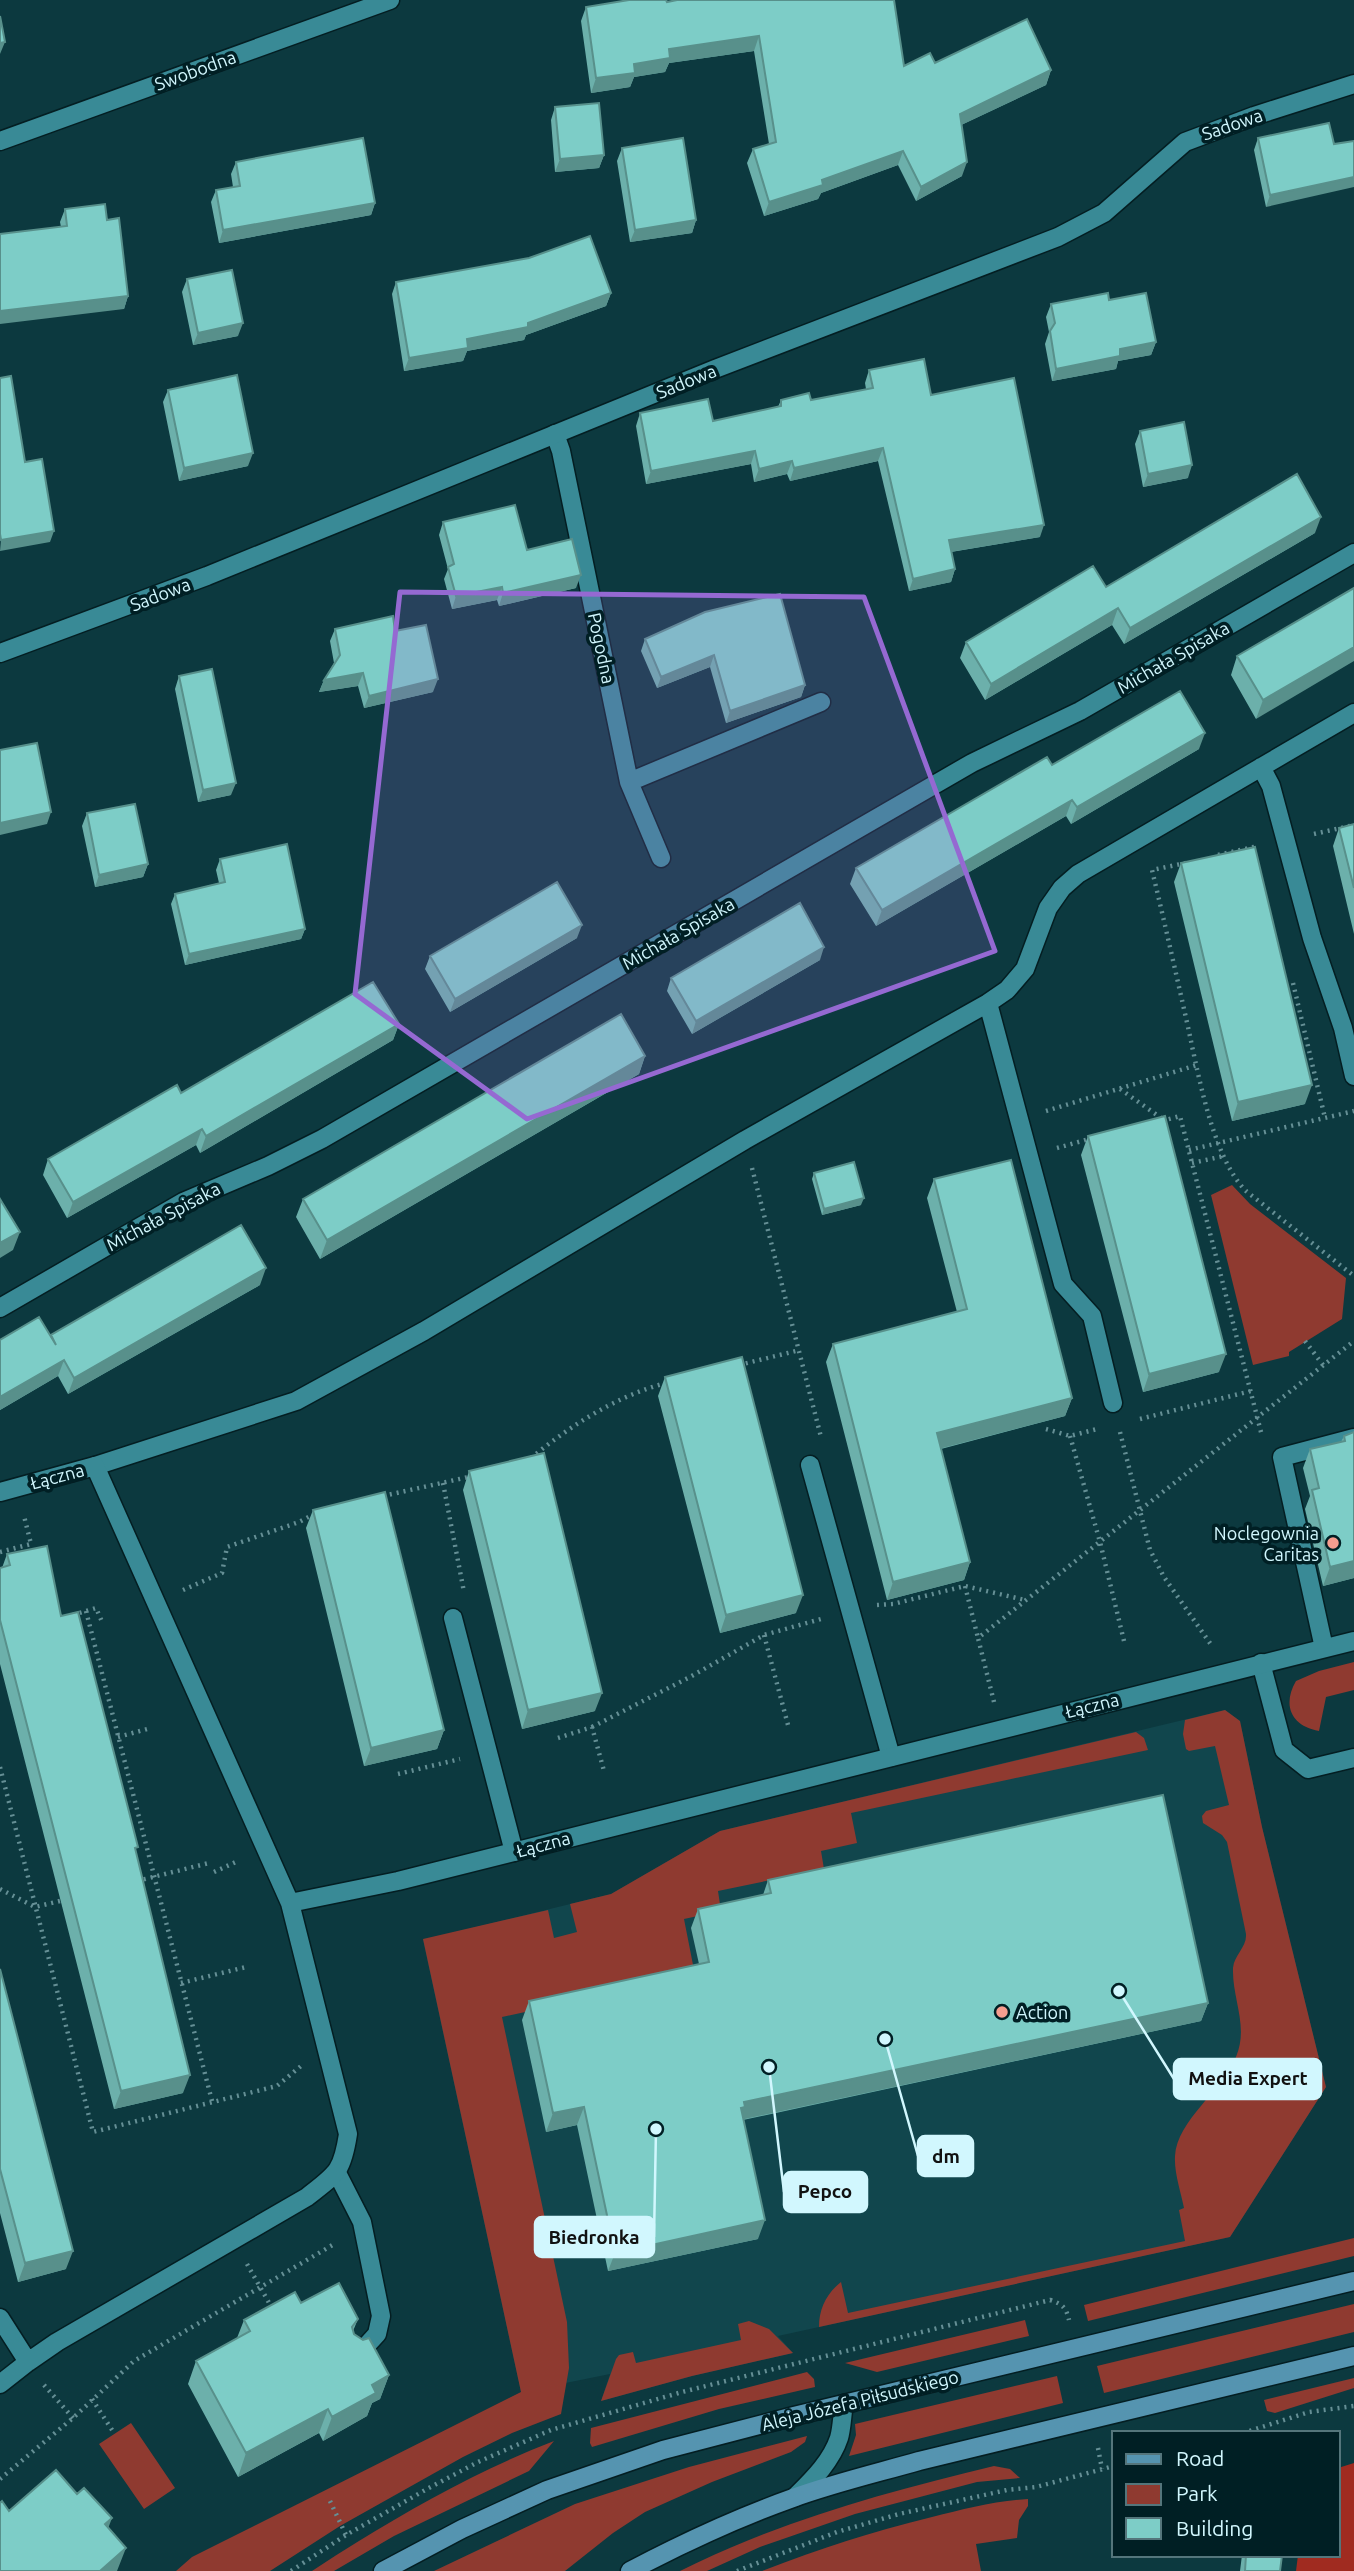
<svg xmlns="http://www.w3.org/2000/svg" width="1354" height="2571" font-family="Ubuntu,sans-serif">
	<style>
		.built { fill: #11464d }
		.green { fill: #8f3a30 }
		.forest { fill: #a02b20 }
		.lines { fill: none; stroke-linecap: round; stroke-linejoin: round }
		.lane-casing { stroke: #041e22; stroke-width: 21 }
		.street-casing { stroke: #041e22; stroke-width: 21 }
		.secondary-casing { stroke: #041e22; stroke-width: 21 }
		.path { stroke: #658f95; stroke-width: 4.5; stroke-dasharray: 2 5; stroke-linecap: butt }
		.lane { stroke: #398a96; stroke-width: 18 }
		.street { stroke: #398a96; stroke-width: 18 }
		.secondary { stroke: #5594b0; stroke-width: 18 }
		.wall { fill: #6cb0ab }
		.shaded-wall { fill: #58908b }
		.building { fill: #7dcdc7; stroke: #58908b; stroke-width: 2 }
		.marked { fill: #9569d2; fill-opacity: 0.2; stroke: #9569d2; stroke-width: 5; stroke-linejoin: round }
		.poi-dot { fill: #f59d8f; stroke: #001f24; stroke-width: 2.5 }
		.labels { text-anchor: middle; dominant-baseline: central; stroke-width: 7; stroke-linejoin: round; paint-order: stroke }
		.street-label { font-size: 18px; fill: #d1f7fe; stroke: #001f24 }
		.poi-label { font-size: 18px; fill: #d1f7fe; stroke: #001f24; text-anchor: end }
		.leader { fill: none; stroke: #d1f7fe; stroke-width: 2.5 }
		.callout-dot { fill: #d1f7fe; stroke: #001f24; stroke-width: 2.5 }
		.callout { fill: #d1f7fe; stroke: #d1f7fe; stroke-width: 2.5 }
		.callout-label { font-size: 19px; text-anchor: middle; font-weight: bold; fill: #111 }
	</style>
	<rect width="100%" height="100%" fill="#0c393f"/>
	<path class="built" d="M1225,1710l15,11 22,106 64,260 -96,150 -452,99 15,17 -101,23 -91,25 9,-27 -89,18 -98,-452 188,-46 109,-63z"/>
	<path class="green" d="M1232,1185l18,19 96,74 -4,41 -53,33v4l-36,9 -42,-170z
		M1354,1662v28l-28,7 -7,34c-28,-5 -37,-26 -23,-50l23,-10z
		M1225,1710l15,11 22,106 64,260 -96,150 -411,90c0,-18 7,-33 22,-45l7,31 337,-72 -6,-31 5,-2c-3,-16 -10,-35 -9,-52 2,-36 48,-66 61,-99 13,-31 -4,-58 -3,-89 1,-13 14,-21 13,-34l-19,-92 -5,-7 -19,-12 -1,-7 4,-5 23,-6 -14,-59 -26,5 -3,-2 -3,-15 2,-14z
		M1136,1732l8,6 4,12 -297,63 6,30 -36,8 3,18 -106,22 3,20 -37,8 11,56 -193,42 65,305 2,46 -8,46 -49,19 -49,24 -123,69 -70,45h-94l16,-14 329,-165 -98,-453 125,-29 6,28 23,-6 -7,-28 41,-10 109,-63z
		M1354,2238v18l-266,65 -4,-16z
		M1354,2304v28l-250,61 -7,-27z
		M1025,2320l4,16 -152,36 -32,-9z
		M749,2321l20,8 24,24 -101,23 -91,25 15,-42 3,-4 14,-3 3,11 105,-23 -3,-16z
		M807,2372l7,7 1,8 -96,22 -127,38 -2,-4 1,-15z
		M1057,2376l6,27 -214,53 7,-21 -1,-11z
		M1354,2378v10l-79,25 -8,-2 -3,-11z
		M131,2423l44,65 -31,21 -45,-65z
		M807,2436l-2,6 -14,10 -79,30 -67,30 -32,21 -48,38h-131l141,-67 114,-37z
		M554,2441l-25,30 -135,65 -60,35h-22c76,-50 157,-97 242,-130z
		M994,2466l16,3 10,9 -43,4 -122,32 -95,33 -53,24h-27c100,-50 206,-79 314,-105z
		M1028,2499v7l-9,14 -2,18 -41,6 5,27h-219c56,-22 112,-40 170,-54 32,-8 63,-16 96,-18z"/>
	<path class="forest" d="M1354,2463v108h-58l2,-16h40v-87z"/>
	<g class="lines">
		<defs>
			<path id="lane" d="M555,434l6,17 68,331 32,76
				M1261,767l10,19 41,152 31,90 11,48
				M629,782l192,-80
				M988,1003l75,281 29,32 21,87
				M810,1465l81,292
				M95,1466l201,-65 128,-70 321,-191 243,-137 19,-13 18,-21 23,-61 14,-20 16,-14 276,-161
				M453,1618l61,234
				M1324,1648l-42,-191 72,-19
				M1261,1663l23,87 24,19 46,-11
				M337,2173l25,49 19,94 -4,18 -11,12 -11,6
				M795,2497c17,-17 36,-35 44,-59 3,-10 3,-23 5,-34"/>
			<path id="street" d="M0,141l390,-141
				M0,653l207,-77 508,-207 343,-132 46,-24 81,-71 69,-26 100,-32
				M0,1308l183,-106 85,-36 54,-27 650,-376 108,-52 274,-158
				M0,1492l95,-26 195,437 58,231c-6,39 -12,40 -41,63l-250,145 -29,20 -28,22
				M290,1903l108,-22 956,-240
				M0,2318l28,44"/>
			<path id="secondary" d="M383,2571l79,-42 85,-39 116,-40 131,-34 560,-135
				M630,2571c53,-28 107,-53 163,-73 41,-15 84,-25 126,-37l435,-105"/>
		</defs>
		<use href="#lane" class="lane-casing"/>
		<use href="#street" class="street-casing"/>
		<use href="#secondary" class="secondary-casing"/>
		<path class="path" d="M1314,834l40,-9
			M1218,855l40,-9
			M1186,863l-34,7c12,50 23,99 34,148 11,48 25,138 60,173l108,85
			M1293,983l32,135
			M1120,1089l44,31
			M1046,1111l151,-46
			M1162,1121l18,-5 82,320
			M1057,1148l32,-9
			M1189,1150l165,-39
			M1192,1163l32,-7
			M752,1168l69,269
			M1305,1341l18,24
			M739,1365l61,-15
			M1140,1419l111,-28
			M1046,1429l24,7 27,-7
			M1120,1432l30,118 14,27 48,69
			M1070,1436l30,106 24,99
			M531,1458c39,-32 85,-62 135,-75
			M443,1483l21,109
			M383,1496l90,-20
			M0,1552l31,-8 -7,-28
			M965,1586l13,52
			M183,1590l39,-17 5,-26 72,-25 15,-8
			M877,1605l16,-1 72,-18 60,14
			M86,1611l126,490
			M73,1615l23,-7 7,16
			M764,1635l24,90
			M994,1702l-16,-64 376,-297
			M592,1727l98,-50 74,-42 57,-16
			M118,1737l33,-9
			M558,1738l34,-11 12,44
			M0,1767l93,365 184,-46 24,-20
			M398,1774l62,-15
			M214,1872l24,-11
			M137,1881l72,-18
			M0,1889l35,18 29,-7
			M181,1983l65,-16
			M247,2264l25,44
			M44,2385l29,33
			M92,2399l22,34
			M1243,2433l66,-21 45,-6
			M1098,2448l4,21
			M0,2479l73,-61 61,-57 202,-118
			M330,2501l16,34
			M291,2571l55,-36 81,-46 51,-27 73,-32 131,-38 368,-92c12,4 16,7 19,20
			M737,2571l100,-39 62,-18 108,-24 29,-3 78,-21"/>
		<use href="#lane" class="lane"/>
		<use href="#street" class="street"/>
		<use href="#secondary" class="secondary"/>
	</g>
	<path class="wall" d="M667,2l237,64 31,-3 116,7 -5,15 -85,40 1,51 -46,25 -18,-36 -77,28 -3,6 -54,17 -17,-53 6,-14 16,-5 -15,-93 -85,12 -4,9 -31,5 -4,10 -39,6 -10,-72 5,-14z
		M555,107l49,48 -5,13 -44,4 -4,-52z
		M1258,138l76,6 -68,63 -12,-57z
		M622,148l74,72 -4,13 -62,9 -13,-81z
		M236,162l139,41 -4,12 -152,28 -8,-41 5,-12 17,-3 -2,-13z
		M65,209l42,11 21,76 -4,13 -63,-82 -1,-5z
		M187,279l51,57 -45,9 -11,-53z
		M396,282l215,11 -5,13 -80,29 -2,5 -57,11 -4,10 -59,10 -12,-77z
		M1109,300l47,42 -5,13 -33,6 -2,8 -64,12 -7,-37 4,-12 -3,-15 5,-13z
		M869,370l62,25 109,142 -89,15 4,17 -4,13 -42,9 -31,-130 -88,20 -3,-7 -33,8 -3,-18 -105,20 -10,-58 4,-13 73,8 65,-14 3,-7h30l55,-11 -1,-6z
		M168,390l80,76 -69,15 -16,-79z
		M1140,431l48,47 -45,9 -8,-43z
		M443,522l84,28 49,38 -77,18 -2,-6 -45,9 -8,-30 4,-10 -9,-34z
		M1315,533l-191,111 -12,-19 -127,75 -25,-42 6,-16 140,-55z
		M1354,588l-98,131 -25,-44 6,-19z
		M705,612l100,73 -4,12 -75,26 -16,-56 -53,21 -16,-37 4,-12z
		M335,629l60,2 38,61 -69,16 -6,-22 -39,6 5,-12 10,-17 -4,-22z
		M179,676l52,119 -33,7 -23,-113z
		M1199,749l-128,75 -5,-8 -190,110 -26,-42 6,-16 196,-103z
		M87,813l61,51 -5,13 -48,10 -13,-61z
		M1354,824v110l-21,-88 6,-18z
		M220,859l85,70 -4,10 -116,26 -14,-61 4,-10 44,-11 -3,-13z
		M1181,863l124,241 -73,17 -58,-239z
		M577,938l-127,74 -25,-43 5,-13z
		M820,960l-128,74 -25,-43 4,-13z
		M399,1024l-6,16 -193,113 -4,-8 -129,73 -24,-43 5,-16 133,-66z
		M645,1056l-6,18 -319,185 -24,-42 7,-18z
		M1088,1136l131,236 -76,20 -62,-237z
		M814,1173l47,32 -39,10 -10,-36z
		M934,1179l138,219 -7,18 -124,33 29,113 -6,18 -77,20 -61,-238 7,-18 124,-32 -30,-114z
		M260,1285l-192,109 -10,-18 -58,34v-70l51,-4z
		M665,1377l131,236 -76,20 -62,-237z
		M1354,1432v146l-31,8 -18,-77 5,-13 -7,-28 7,-19 31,-7 3,-6z
		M469,1471l126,240 -73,18 -59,-239z
		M313,1510l131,220 -7,19 -73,17 -58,-238z
		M7,1554l54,62 75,237 47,240 -69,16 -114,-445v-96h2z
		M768,1880l440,123 -7,18 -458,99 15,119 -150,32 -31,-146 -31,7 -24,-112 7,-19 170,-37 -8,-36 7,-19 65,-14z
		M0,1969l66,300 -48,13 -18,-69z
		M301,2303l57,16 -5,12 1,3 35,41 -9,24 -8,4 -5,13 -44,25 -4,-8 -81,44 -50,-93 8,-23 41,-23 7,-18z
		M1242,2555h40l-2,16h-40z"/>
	<path class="shaded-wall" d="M759,36l-5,15 -85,12 -4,9 -31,5 -4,10 -39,6 5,-15 73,-29z
		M5,42l-5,12v-11z
		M1051,70l-5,15 -91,43 5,-14z
		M903,151l-5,14 -77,28 -3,6 -54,17 5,-14 53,-22z
		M604,155l-5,13 -44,4 5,-13z
		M967,162l-5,14 -46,25 5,-14z
		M1354,177v10l-88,20 4,-12z
		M375,203l-4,12 -152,28 4,-13z
		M696,220l-4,13 -62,9 5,-12z
		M611,293l-5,13 -80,29 -2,5 -57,11 -4,10 -59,10 5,-13 58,-19 61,-16z
		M128,296l-4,13 -124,15v-13z
		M243,323l-5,13 -45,9 5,-12z
		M1156,342l-5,13 -33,6 -2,8 -64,12 4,-12 64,-20z
		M883,448l-5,13 -88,20 4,-13z
		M755,451l-4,13 -105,20 5,-13z
		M253,453l-5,13 -69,15 5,-13z
		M792,461l-5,13 -33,8 5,-13z
		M1192,465l-4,13 -45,9 5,-13z
		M1321,517l-6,16 -191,111 6,-16z
		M1044,525l-4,12 -96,16 5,-13z
		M54,531l-4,11 -50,9 1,-11z
		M955,569l-4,13 -42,9 4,-12z
		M581,575l-5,13 -77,18 4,-13z
		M502,587l-5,13 -45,9 4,-13z
		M1118,608l-6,17 -127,75 6,-16z
		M1354,647v14l-98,58 7,-19z
		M714,655l-4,12 -53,21 4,-11z
		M363,673l-5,13 -39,6 5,-12z
		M438,679l-5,13 -69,16 5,-12z
		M805,685l-4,12 -75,26 4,-12z
		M1205,733l-6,16 -128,75 6,-17z
		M236,783l-5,12 -33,7 5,-12z
		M1072,800l-6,16 -190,110 6,-16z
		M51,812l-4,12 -47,11v-12z
		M148,864l-5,13 -48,10 4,-12z
		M582,925l-5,13 -127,74 5,-13z
		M305,929l-4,10 -116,26 4,-11z
		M824,947l-4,13 -128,74 4,-13z
		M399,1024l-6,16 -193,113 6,-17z
		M645,1056l-6,18 -319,185 7,-19z
		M1312,1085l-7,19 -73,17 6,-19z
		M202,1129l-6,16 -129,73 6,-16z
		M864,1198l-3,7 -39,10 2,-6z
		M20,1232l-7,18 -13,8v-15z
		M266,1268l-6,17 -192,109 6,-16z
		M1226,1354l-7,18 -76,20 6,-18z
		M64,1360l-6,16 -58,34v-13z
		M1072,1398l-7,18 -134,35 6,-18z
		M1354,1561v17l-31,8 7,-19z
		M970,1562l-6,18 -77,20 6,-18z
		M803,1595l-7,18 -76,20 6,-18z
		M602,1693l-7,18 -73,18 6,-19z
		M444,1730l-7,19 -73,17 7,-18z
		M1208,2003l-7,18 -461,99 1,-12 3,-6z
		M190,2075l-7,18 -69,16 7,-18z
		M584,2107l-7,18 -31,7 7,-19z
		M765,2220l-7,19 -150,32 7,-18z
		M73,2251l-7,18 -48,13 7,-19z
		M389,2375l-9,24 -8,4 -5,13 -44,25 9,-24 40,-32z
		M328,2409l-9,24 -81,44 8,-24z
		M112,2518l-9,24 2,-18z
		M126,2548l-9,23h-17z"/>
	<path class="building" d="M629,0h37l1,2 10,-2h217l10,66 26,-13 5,10 92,-44 24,51 -91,44 7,48 -46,25 -18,-36 -81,29 1,5 -54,17 -16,-53 23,-7 -17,-106 -90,13 1,9 -36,6 1,9 -39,5 -10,-71z
		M0,16l5,26 -5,1z
		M599,103l5,52 -44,4 -5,-52z
		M1329,123l5,21 20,-3v36l-84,18 -12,-57z
		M363,138l12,65 -152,27 -7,-40 24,-4 -4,-24z
		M683,138l13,82 -61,10 -13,-82z
		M105,204l2,16 12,-2 9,78 -128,15v-77l67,-8 -2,-17z
		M590,236l21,57 -83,30v4l-61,12 1,9 -59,10 -13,-76 133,-24z
		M232,270l11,53 -45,10 -11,-54z
		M1108,293l1,7 37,-7 10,49 -36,7v7l-64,13 -6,-38 5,-8 -4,-19z
		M924,359l7,36 83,-17 30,147 -95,15 6,29 -42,10 -30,-131 -89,20 -2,-7 -33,8 -4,-18 -104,20 -11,-58 68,-14 5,22 68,-15v-6l28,-7 2,7 62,-12 -4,-18z
		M237,375l16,78 -69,15 -16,-78z
		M11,376l14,86 17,-3 12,72 -53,9 -1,-6v-156z
		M1184,422l8,43 -44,9 -8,-43z
		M1297,474l24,43 -191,111 -12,-20 -127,76 -25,-42 127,-76 13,21z
		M515,505l12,45 45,-11 9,36 -78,18 -1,-6 -46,9 -8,-29 6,-3 -11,-42z
		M1354,588v59l-91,53 -26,-44z
		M780,594l25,91 -75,26 -16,-56 -53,22 -16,-38 60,-27z
		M393,616l2,15 31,-6 12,54 -69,17 -6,-23 -39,7 16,-25 -5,-26z
		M212,669l24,114 -33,7 -24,-114z
		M1180,691l25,42 -128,74 -5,-7 -190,110 -26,-42 191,-111 5,8z
		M37,743l14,69 -51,11v-73z
		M135,804l13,60 -49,11 -12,-62z
		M1354,824v64l-15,-60z
		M287,844l18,85 -116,25 -14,-60 50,-12 -5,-23z
		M1255,847l57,238 -74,17 -57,-239z
		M557,882l25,43 -127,74 -25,-43z
		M800,903l24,44 -128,74 -25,-43z
		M373,982l26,42 -193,112 -4,-7 -129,73 -25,-43 129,-74 4,8z
		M621,1014l24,42 -318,184 -24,-41z
		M1165,1116l61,238 -77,20 -61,-238z
		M1011,1160l61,238 -135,35 33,129 -77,20 -60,-238 134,-35 -33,-130z
		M854,1162l10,36 -40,11 -10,-36z
		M0,1199l20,33 -20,11z
		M241,1225l25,43 -192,110 -10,-18 -64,37v-57l39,-23 17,28 -5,-10z
		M742,1357l61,238 -77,20 -61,-238z
		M1354,1432v129l-24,6 -18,-77 7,-2 -9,-39 35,-8 -1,-5z
		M544,1453l58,240 -74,17 -59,-239z
		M385,1492l59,238 -73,18 -58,-238z
		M47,1546l14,70 17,-4 60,235 -3,1 55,227 -69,16 -121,-471v-52l10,-3 -3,-11z
		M1163,1795l45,208 -464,99 1,5 -4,1 24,112 -150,33 -31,-146 -31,6 -24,-112 180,-39 -11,-53 73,-16 -3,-13z
		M0,1969l73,282 -48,12 -25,-94z
		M339,2283l19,36 -6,8 2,7 9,6 6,-2 20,37 -17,10 4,8 -44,24 -4,-8 -82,44 -50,-92 54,-30 -6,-11 51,-28 6,11z
		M56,2470l21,24 7,-6 28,30 -7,6 21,24 -26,23h-100v-68l2,-2 7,10z
		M1246,2555h36l-2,16h-35z"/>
	<path class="marked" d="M400,592l464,5 131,354 -468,168 -172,-125z"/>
	<g class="poi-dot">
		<circle cx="1333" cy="1543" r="7"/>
		<circle cx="1002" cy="2012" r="7"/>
	</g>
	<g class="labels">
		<g class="street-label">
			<text transform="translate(195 70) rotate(-20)">Swobodna</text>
			<text transform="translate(1232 124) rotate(-19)">Sadowa</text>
			<text transform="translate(686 381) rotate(-22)">Sadowa</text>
			<text transform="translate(160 594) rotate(-21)">Sadowa</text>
			<text transform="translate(602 648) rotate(78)">Pogodna</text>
			<text transform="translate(1173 657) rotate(-30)">Michała Spisaka</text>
			<text transform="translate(678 933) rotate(-30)">Michała Spisaka</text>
			<text transform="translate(163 1216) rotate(-28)">Michała Spisaka</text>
			<text transform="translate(57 1476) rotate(-15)">Łączna</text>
			<text transform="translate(1092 1705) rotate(-14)">Łączna</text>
			<text transform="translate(543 1844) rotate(-15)">Łączna</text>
			<text transform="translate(860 2400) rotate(-14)">Aleja Józefa Piłsudskiego</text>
		</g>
		<g class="poi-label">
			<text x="1319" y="1533">Noclegownia<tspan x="1319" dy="21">Caritas</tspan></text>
			<text x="1016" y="2012" text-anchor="start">Action</text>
		</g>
	</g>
	<path class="leader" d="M1119 1991L1174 2079M885 2039L918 2156M769 2067L784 2192M656 2129L654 2237"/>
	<g class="callout-dot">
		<circle cx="1119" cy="1991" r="7"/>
		<circle cx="885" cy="2039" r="7"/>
		<circle cx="769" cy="2067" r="7"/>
		<circle cx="656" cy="2129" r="7"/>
	</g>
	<g class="callout">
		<rect x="1174" y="2059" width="147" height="40" rx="7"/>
		<rect x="918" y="2136" width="55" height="40" rx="7"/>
		<rect x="784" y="2172" width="83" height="40" rx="7"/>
		<rect x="535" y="2217" width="119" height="40" rx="7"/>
	</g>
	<g class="callout-label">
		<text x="1248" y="2085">Media Expert</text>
		<text x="946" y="2163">dm</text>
		<text x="825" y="2198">Pepco</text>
		<text x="594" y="2244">Biedronka</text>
	</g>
	<rect x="1112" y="2431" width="228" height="126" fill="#001f24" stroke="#54757b" stroke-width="2"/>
	<rect x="1126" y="2454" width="35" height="10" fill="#5594b0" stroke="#54757b" stroke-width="2"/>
	<text x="1176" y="2466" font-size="21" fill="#d1f7fe">Road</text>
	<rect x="1126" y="2484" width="35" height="21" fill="#8f3a30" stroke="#54757b" stroke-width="2"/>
	<text x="1176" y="2501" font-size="21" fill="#d1f7fe">Park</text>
	<rect x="1126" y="2518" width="35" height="21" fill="#7dcdc7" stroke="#54757b" stroke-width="2"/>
	<text x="1176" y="2536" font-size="21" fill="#d1f7fe">Building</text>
</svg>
